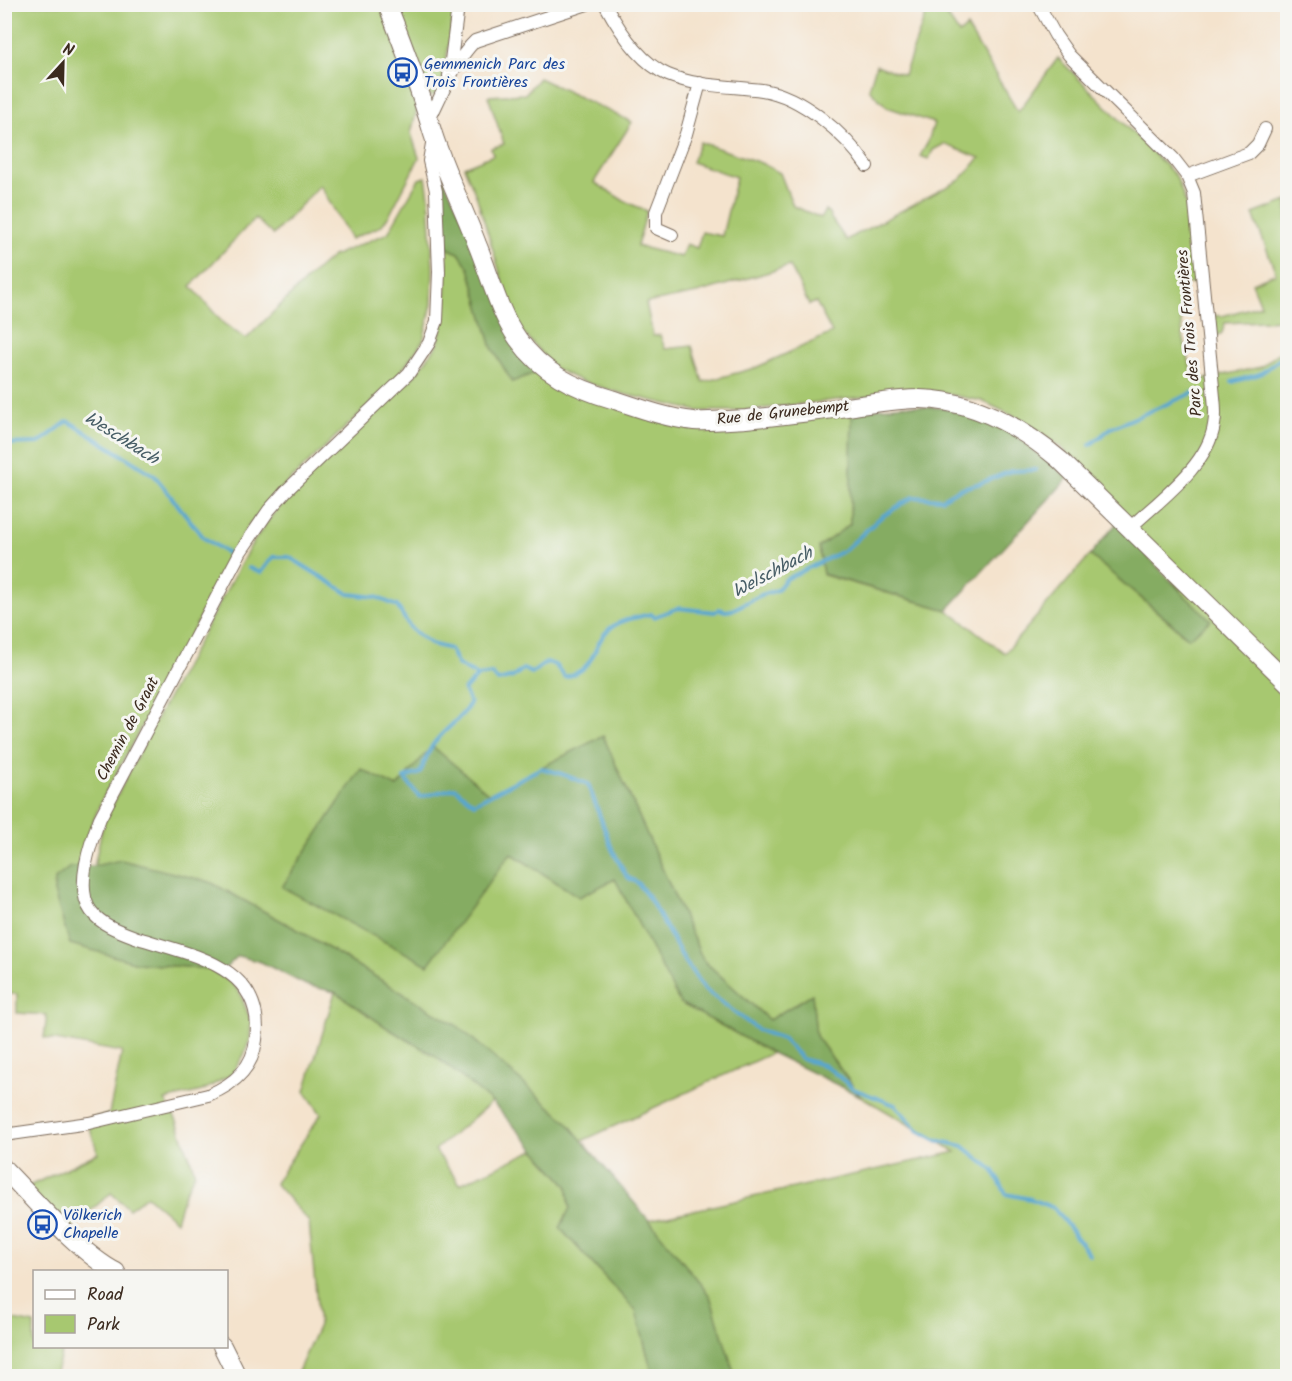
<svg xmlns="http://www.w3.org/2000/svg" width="1292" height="1381" font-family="Kalam,sans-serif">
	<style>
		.green { fill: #a7c870; stroke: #717947; stroke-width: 1.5; fill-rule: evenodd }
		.forest { fill: #85ac62; stroke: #606b40; stroke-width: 1.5 }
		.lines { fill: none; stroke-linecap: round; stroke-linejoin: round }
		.stream { stroke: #56a6d0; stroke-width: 4 }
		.street-casing { stroke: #7c6b5b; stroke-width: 14 }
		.secondary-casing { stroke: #7c6b5b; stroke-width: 20 }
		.street { stroke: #fff; stroke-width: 12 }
		.secondary { stroke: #fff; stroke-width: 18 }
		.labels { text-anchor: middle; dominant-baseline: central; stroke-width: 6; stroke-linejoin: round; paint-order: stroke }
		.transit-label { font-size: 16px; fill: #164399; stroke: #f6f6f2; text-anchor: start }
		.street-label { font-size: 16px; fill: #3b2a1e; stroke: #f6f6f2 }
		.water-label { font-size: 18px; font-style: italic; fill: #465c65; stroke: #f6f6f2 }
	</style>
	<rect width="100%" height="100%" fill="#f6f6f2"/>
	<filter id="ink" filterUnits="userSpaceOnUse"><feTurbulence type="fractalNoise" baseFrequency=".0167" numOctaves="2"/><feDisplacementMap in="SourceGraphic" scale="12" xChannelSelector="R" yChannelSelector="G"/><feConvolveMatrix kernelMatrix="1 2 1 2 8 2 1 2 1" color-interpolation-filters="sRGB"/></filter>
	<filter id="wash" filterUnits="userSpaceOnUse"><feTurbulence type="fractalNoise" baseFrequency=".008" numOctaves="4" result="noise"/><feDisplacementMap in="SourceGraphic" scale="24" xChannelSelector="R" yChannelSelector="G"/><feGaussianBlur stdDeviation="1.35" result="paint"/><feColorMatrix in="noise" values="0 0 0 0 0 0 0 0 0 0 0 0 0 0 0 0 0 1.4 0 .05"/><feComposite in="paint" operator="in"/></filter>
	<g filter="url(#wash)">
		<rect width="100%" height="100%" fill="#f4e3cd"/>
		<path class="green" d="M4,5h378l35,104 -6,24 8,25 -30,58 -8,10 -30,13 -31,-54 -47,50 -18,-17 -64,68 32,37 23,16 67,-66 20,-17 55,-23 31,-54 7,-2 3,20 4,72 -1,35 -9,37 -29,40 -112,107 -34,38 -21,34 -24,51 -103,193 -16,42v10l-3,10 -26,13 -1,13 16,52 68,19 72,6 22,14 8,10 11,29 -1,17 -6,16 -12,19 -30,17 -37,9 12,21 18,52 -11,21 -8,27 -29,-25 -18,13 -18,-16 -45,39 -43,-43 75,-36 -11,-34 22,-5 13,-62 -78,-14 3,-23 -30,-2v-19h-12z
			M395,5h60l-12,75 -9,16 -5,-1z
			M929,5c15,3 22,16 30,29l8,-7 51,85 40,-54 118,118 12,33 7,74 -18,2 6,51 11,45 67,-14 26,-21v1030h-552l-25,-80 -61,-76 307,-68 -96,-56 -44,-60 -4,-42 -43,26 -66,-60 -100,-224 -114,58 -57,-48 79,107 68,44 36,-18 65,124 92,50 -190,88 -17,-21 -106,-93 -161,-97 -88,-48 -116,-15 9,-43 50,-99 97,-178 20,-29 25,-28 121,-116 22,-30 8,-40 1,-56 12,5 10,15 23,80 45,24 132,52 183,-12 -2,112 -31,23 4,28 124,35 58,43 85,-98 98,83 22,-18 -27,-26 -55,-78 -66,-68 -42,-29 -38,-18 -45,-9h-31l-166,19h-42l-74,-17 -43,-13 -27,-13 -34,-39 -8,-17 -35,-114 -13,-31 29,-12 -2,-7 13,-4 -16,-48 37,-2 14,-16 93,44 -38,60 30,19 23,10 -10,35 44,11 5,-13 11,4 5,-16 20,4 14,-59 -44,-15 8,-20 61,21 19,10 13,33 28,12 4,-8 4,3 1,4 16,23 114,-60 20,-22 -36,-14 -11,6 -4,9 -9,-3 8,-14 6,-19 -47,-16 -18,-18 7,-24 28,10zM790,266l19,39 7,-3 16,31 -77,35 -52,14 -11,-36 -27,3 -5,-14 -7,1 -7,-33 51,-10z
			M1287,201v117l-4,2 -58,3 -3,10 -9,5 -3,-23 12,1 39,-11 -9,-22 24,-10 -23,-59z
			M335,992l54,37 45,26 58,47 -57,48 25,34 74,-34 33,35 3,23 -10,20 76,83 17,65h-357l23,-51 -10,-103 -34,-39 46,-69 -16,-23z
			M4,1318l30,6v22l29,1 -8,29h-50z"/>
		<path class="forest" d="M437,165l100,207 -25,10 -20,-34 -23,-80 -10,-15 -12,-5z
			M903,405l39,3 62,18 64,52 -121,132 -124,-36 -4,-27 31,-23 2,-112z
			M1117,523l66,71 28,26 -22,18 -99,-83z
			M603,736l100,224 66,60 43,-26 4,42 44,60 -88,-43 -92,-50 -65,-124 -36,18 -68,-44 -83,112 -146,-78 79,-118 36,18 35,-41 57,48z
			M121,860l89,22 88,48 161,97 106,93 97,116 48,60 25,80h-82l-17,-65 -76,-83 10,-20 -3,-23 -75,-83 -58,-47 -45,-26 -54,-37 -29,-7 -45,-23 -23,-6 -20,19 -8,-6 -72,-6 -68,-19 -16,-52 1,-13 15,-12 24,-1z"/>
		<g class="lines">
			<path class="stream" d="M1232,382l28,-8 28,-21
				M4,444l35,-1 29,-22 86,54 50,63 28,18
				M1090,445l21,-17 84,-36
				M249,568l12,5 12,-16h16l60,37 27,3 21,9 14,23 20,15 19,5 8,16 20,11 14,-2 6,7 15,-4 10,-8 9,4 15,-11 8,3 10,12c36,-8 25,-38 50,-52 8,-5 26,-9 36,-11l3,3 24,-9 37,4 4,-3 7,2 6,-1 29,-15 16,-5 9,-11 59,-29 36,-33 32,-20 29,2 17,-10 22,-6 30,-12 25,-1
				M478,676l-14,14 6,13c-9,18 -27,26 -38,43 -5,8 -8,18 -12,27l-16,5 16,19 35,-9 19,15 67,-35 21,6 26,10 24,65 15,28 11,6 13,18 32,57 21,31 54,41 25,9 19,20 24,7 28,23 41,16 23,25 18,10 27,6 31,25 12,23 25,5 23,9 36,47"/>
		</g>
	</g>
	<g filter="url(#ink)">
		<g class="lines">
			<defs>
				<path id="street" d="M605,4c14,26 35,59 63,71 29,12 64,11 94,15 40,6 83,44 105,76
					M1038,4l17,31 14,20 104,103 14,18 7,17 20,204c1,9 2,19 0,28 -6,41 -56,76 -84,103
					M449,76l8,-62 3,-10
					M430,118c12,-24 26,-59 45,-77l112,-37
					M1187,176l62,-23 9,-9 7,-15
					M672,235l-16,-7v-16l30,-78 14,-51
					M4,1135l85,-12 119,-28c25,-10 45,-27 48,-55 10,-74 -65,-85 -118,-102 -16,-6 -36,-12 -47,-27 -17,-23 0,-70 9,-93l141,-267 28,-41 17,-19 123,-118 20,-30 8,-22 2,-49 -3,-81 -7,-30 4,-23"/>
				<path id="secondary" d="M387,4c17,43 33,86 46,130 12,37 30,73 44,110 13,31 21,67 41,95 23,33 56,49 94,60 27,9 54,19 82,22 17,1 35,-1 52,-2 36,-3 72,-8 108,-13 22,-3 44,-7 66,-7 53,1 101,28 140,61l228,223
					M4,1169c30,30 75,84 112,103
					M222,1346l15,30"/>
			</defs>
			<use href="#street" class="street-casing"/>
			<use href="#secondary" class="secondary-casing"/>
			<use href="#street" class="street"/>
			<use href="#secondary" class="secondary"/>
		</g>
	</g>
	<defs>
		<symbol id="bus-ring" viewBox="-11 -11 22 22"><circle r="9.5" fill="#f6f6f2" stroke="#1a4fb4" stroke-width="1.5"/><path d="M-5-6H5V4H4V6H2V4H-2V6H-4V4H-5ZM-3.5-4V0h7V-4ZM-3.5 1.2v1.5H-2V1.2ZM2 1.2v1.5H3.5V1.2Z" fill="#1a4fb4"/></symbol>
	</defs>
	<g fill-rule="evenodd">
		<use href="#bus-ring" x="386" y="56" width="33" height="33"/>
		<use href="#bus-ring" x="26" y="1208" width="33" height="33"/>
	</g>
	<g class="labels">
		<g class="transit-label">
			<text x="424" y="64">Gemmenich Parc des<tspan x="424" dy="18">Trois Frontières</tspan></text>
			<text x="63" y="1215">Völkerich<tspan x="63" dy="18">Chapelle</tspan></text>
		</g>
		<g class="street-label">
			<text transform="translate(1190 333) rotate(-95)">Parc des Trois Frontières</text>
			<text transform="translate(783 413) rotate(-6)">Rue de Grunebempt</text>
			<text transform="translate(128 729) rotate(-62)">Chemin de Graat</text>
		</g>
		<g class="water-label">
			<text transform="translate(121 439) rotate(32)">Weschbach</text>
			<text transform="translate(773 573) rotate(-28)">Welschbach</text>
		</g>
	</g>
	<rect width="1292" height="1381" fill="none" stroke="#f6f6f2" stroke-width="24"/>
	<rect x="33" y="1270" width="195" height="78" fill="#f6f6f2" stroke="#aba49d" stroke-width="1.5"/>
	<rect x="45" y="1290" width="30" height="9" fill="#ffffff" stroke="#aba49d" stroke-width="1.5"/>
	<text x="87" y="1300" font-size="18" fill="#3b2a1e">Road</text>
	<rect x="45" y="1315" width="30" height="18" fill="#a7c870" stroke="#aba49d" stroke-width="1.5"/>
	<text x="87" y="1330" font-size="18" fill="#3b2a1e">Park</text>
	<g transform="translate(63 63) rotate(22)" stroke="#f6f6f2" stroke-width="4.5" paint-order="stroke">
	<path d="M0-4.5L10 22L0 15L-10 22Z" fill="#3b2a1e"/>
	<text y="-9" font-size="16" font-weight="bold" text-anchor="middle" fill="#3b2a1e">N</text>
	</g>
</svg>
